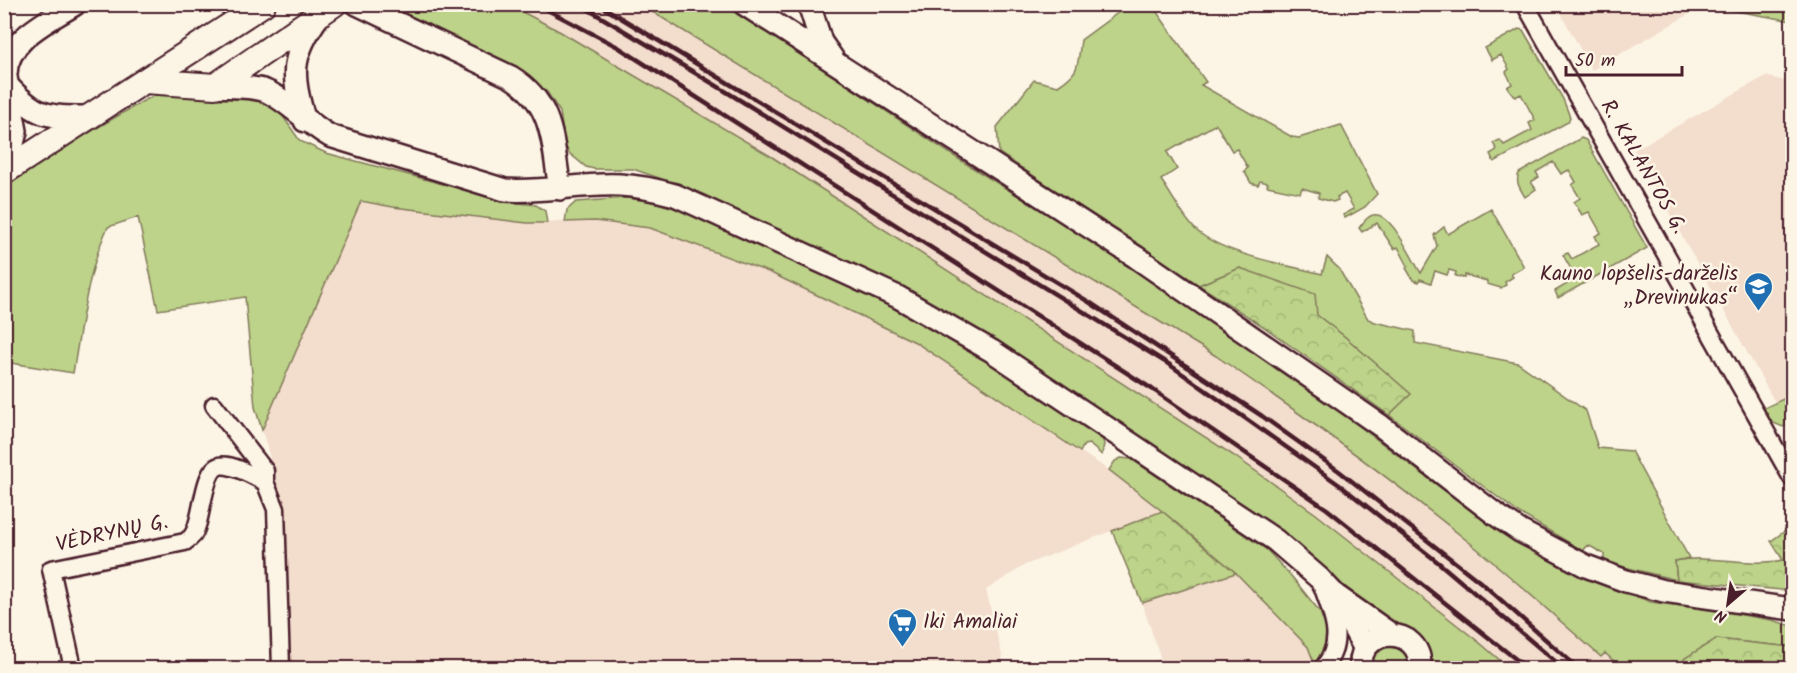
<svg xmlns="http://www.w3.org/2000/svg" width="1797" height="673" font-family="Kalam,sans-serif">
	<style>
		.built { fill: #f3ddcd }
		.grass { fill: #bcd389; stroke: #83795a; stroke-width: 1.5 }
		.forest { fill: url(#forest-crowns); stroke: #83795a; stroke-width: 1.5 }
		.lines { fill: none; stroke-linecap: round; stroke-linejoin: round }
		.minor-casing { stroke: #4a1f2b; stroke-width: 21 }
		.major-casing { stroke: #4a1f2b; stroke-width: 26 }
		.highway-casing { stroke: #4a1f2b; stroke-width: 28 }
		.minor { stroke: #fcf5e5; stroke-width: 16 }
		.major { stroke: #fcf5e5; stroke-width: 21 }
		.highway { stroke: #fcf5e5; stroke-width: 24 }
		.rail { stroke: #4a1f2b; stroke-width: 4.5 }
		.labels { text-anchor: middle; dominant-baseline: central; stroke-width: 5; stroke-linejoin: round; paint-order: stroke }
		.street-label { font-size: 21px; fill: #4a1f2b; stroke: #fcf5e5 }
		.poi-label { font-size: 21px; fill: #4a1f2b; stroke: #fcf5e5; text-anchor: end }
	</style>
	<defs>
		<pattern id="forest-crowns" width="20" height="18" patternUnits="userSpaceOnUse" patternTransform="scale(1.5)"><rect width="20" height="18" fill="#bcd389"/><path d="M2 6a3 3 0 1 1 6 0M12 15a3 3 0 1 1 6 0" fill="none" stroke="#a3b576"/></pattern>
	</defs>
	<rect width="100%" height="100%" fill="#fcf5e5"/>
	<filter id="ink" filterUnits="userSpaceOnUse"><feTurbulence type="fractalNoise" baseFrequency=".0167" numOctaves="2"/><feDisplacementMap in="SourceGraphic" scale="12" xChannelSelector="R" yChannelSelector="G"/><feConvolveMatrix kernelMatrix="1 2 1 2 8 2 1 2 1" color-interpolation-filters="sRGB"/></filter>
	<g filter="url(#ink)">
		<path class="built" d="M509,5h132l575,351 71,48 105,77 79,63 130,113 3,-4 17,15h-112l-29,-25 -164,-129 -83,-59 -461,-298 -213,-126z
			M1556,5h149l-113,65z
			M1766,76l26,7v312l-16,9 -142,-254z
			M361,201l32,6 134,16 68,-2 55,7 121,45 144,69 189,125 58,44 -137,54 -39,25 19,78h-717l-10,-181 -16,-57z
			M1236,573l72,74 7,18 -11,3h-179l36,-9 -19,-56z"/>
		<path class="grass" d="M1130,4l22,1 54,77 -5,3 91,52 7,1 42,-13 36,69 -12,13 -20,11 -2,-3 11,-6 -9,-16 -8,4 1,3 -5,2 -15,-4 1,-5 -17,-5 -2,5 -33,-7 1,-3 -8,-2 -2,4 -7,-2 -7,-12 4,-3 -11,-19 -5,2 -16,-27 -49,28 10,17 -16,11c11,15 22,38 35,50 26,24 91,35 126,44l5,-17 12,12 29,50 7,3 40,9v12l103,20 68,48 12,37 33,3 58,107 -14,3 2,19 -73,-18v-8l-16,-9 -5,6 -67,-40 -127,-96 21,-21 -66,-58 -28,-21 -76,-47 -41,17 -200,-132 -2,-26 37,-47 24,6c23,-15 19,-20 23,-46z
			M400,5h109l50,26 213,126 461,298 83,59 164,129 29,25h-77l-2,-17 -16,-20 -31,-12 -108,-92 -190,-126 -338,-183 -88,-40 -26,-9h-39l-8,-2 -17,-14 -4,-8 -5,-33 -13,-20 -16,-13 -126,-64 2,-5z
			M641,5h85l231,153 172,107 213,148 157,119 69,38 83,32 79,11 42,7 20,6v21l-76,-8 -38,29h-57l-16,-15 -4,4c-43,-38 -86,-77 -131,-114 -82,-67 -167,-128 -254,-187z
			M1519,29l4,1 40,69 7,18 -2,5 -74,40 -4,-8 7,-4 -4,-7 7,-3 4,5 28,-15 -3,-7 6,-3 -14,-26 -6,3 -8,-10 5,-3 -6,-12 3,-3 -8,-14 -9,5 -7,-12z
			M165,91l80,7 24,6 13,11 18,26 26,12 185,49 25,3 9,6 2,12h-20l-134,-16 -32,-6 -99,229 -7,-23 -10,-110 -87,13 -20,-93 -30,10c-20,41 -27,100 -35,146l-68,-11 -1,-180 141,-82z
			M1581,138l5,2 61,108 -89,50 -3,-7 14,-8 -4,-8 7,-4 -9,-16 5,-2 4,6 27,-15 -4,-8 6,-3 -12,-21 -7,3 -8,-13 6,-4 -8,-13 4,-3 -7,-12 -8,4 -8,-12 -17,10 3,5 -8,5 5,7 -11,8c-5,-9 -10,-14 -6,-24z
			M626,198l24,3 28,8 232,106 47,26 145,96 2,7 -2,11 -13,-11 -5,1 -4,7 -165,-110 -144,-69 -121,-45 -55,-7 -30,1 2,-12 9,-8z
			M1491,209l33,58 -13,7 2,3 -8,5 1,3 -5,3 -14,-4v-3l-22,-6 -1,3 -9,-2 1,-4 -7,-2 -2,5 -12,-4 -4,12 -11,-4 -1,3 -6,-2 -7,-12 2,-2 -10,-19 -4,2 -17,-26 -15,9 -3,-4c4,-5 8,-12 14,-13 18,-5 39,45 48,58l16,-27 -3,-11 10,-8 4,7z
			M1792,395v21l-7,4 2,4 -4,3 -12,-5 -7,-14z
			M1121,458l10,1 136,91 25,27 28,35 6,16 -1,16 -10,21 -7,-18 -72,-74 -74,-62 -53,-41 6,-9z
			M1386,647c14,0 23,7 23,21h-38l3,-12z"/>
		<path class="forest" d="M1725,5h67v16l-67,-12z
			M1240,268l75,26 2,21 27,21 67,58 -22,21 -128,-90 -62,-40z
			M1162,511l74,62 -94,30 -30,-72z
			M1792,526v65l-115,-11 -2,-19c36,-7 73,6 108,-1l-12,-19z
			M1716,639l76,8v21h-114l7,-10z"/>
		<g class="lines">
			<defs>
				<path id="minor" d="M1525,4l267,474
					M214,405l51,66v11l11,27 5,159
					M1321,582c10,31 26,58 2,86
					M73,668l-22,-99 134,-27c0,0 7,-5 7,-6 11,-13 10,-65 27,-70 12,-3 35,10 46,16"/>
				<path id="major" d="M357,4l154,73c44,27 41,66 49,112
					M744,4l392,253 245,169 114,88 25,17 66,35 40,15 38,10 128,18
					M809,4l12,38 12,17
					M7,85c30,33 41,32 83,32
					M215,86c15,1 33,0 48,4 21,7 45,34 67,46l175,54c38,3 76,-7 115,-5 19,1 37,5 55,10l223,102 94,54 283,189 44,38 16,17 57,40
					M305,121c-14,-44 -15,-65 13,-104
					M4,164l9,-20 3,-13 -10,-54c-2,-37 43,-56 69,-73
					M1338,600l27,49
					M1361,668c-4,-42 61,-45 59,0"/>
				<path id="highway" d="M145,81l70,5 119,-82
					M4,172l259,-168"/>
			</defs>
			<use href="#minor" class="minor-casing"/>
			<use href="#major" class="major-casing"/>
			<use href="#highway" class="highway-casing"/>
			<use href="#minor" class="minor"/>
			<use href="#major" class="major"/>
			<use href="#highway" class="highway"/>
			<path class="rail" d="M536,4l82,43 534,342 175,120 200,159
				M579,4l138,82 453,279 171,121 98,77 124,105
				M598,4l491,298 173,114 77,55 145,114 94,83"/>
		</g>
	</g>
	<defs>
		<symbol id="school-pin" viewBox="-11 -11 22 30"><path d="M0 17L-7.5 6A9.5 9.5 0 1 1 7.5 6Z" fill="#1f6fb2" stroke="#fcf5e5"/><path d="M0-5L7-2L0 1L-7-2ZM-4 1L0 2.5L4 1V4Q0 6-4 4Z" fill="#fff"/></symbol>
		<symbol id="supermarket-pin" viewBox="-11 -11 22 30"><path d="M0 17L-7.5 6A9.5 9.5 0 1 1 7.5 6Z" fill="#1f6fb2" stroke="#fcf5e5"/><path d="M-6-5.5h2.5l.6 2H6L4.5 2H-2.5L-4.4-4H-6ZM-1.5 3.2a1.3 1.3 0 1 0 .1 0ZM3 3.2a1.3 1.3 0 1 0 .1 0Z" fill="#fff"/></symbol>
	</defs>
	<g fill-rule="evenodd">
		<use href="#school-pin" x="1742" y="270" width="33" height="45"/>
		<use href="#supermarket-pin" x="886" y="606" width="33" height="45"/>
	</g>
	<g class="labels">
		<g class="street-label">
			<text transform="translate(1643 167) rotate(60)">R. KALANTOS G.</text>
			<text transform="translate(112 534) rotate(-12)">VĖDRYNŲ G.</text>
		</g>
		<g class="poi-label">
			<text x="1738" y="274">Kauno lopšelis-darželis<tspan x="1738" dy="24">„Drevinukas“</tspan></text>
			<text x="923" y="622" text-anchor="start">Iki Amaliai</text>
		</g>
	</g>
	<rect width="1797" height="673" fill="none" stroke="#fcf5e5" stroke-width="24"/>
	<rect x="12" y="12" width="1773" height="649" fill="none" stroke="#4a1f2b" stroke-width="2" filter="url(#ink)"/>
	<g transform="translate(1728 604) rotate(209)" stroke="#fcf5e5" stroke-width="4.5" paint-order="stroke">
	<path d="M0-4.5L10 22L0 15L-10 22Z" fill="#4a1f2b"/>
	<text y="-9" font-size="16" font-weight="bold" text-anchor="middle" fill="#4a1f2b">N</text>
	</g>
	<path d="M1566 66v9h116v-9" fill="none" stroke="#4a1f2b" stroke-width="3"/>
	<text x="1575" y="66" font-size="18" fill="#4a1f2b" stroke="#fcf5e5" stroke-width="4.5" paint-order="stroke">50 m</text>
</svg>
